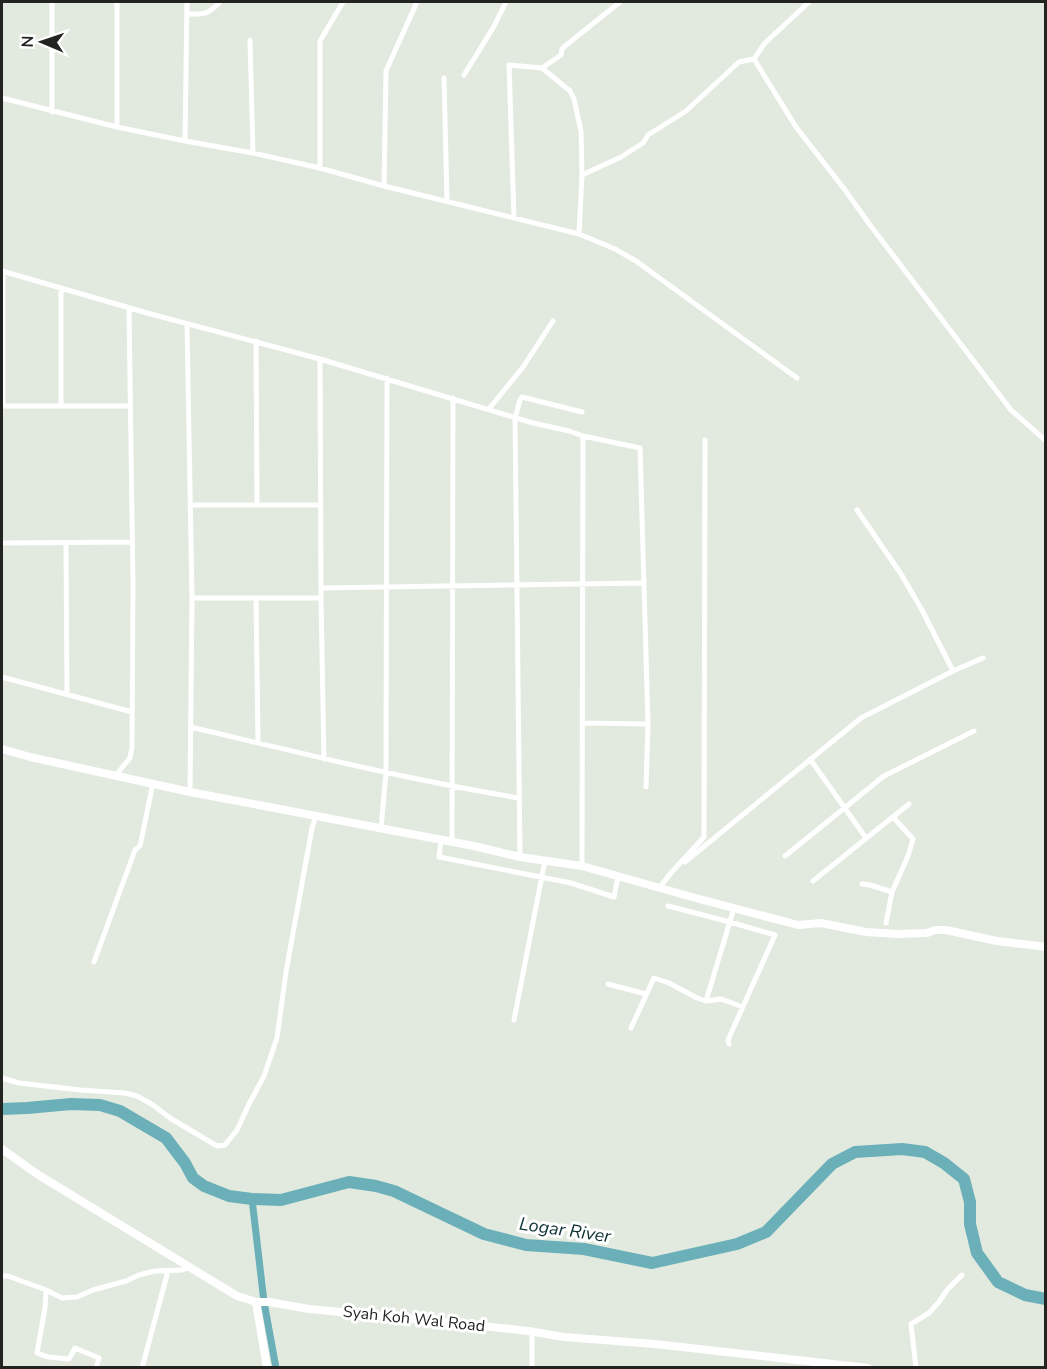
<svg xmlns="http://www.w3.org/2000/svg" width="1047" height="1369" font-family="'Nunito Sans',sans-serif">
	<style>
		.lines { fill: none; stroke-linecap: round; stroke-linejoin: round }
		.canal { stroke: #6bb0b8; stroke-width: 7 }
		.river { stroke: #6bb0b8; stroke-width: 12 }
		.street { stroke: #fff; stroke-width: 5 }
		.secondary { stroke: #fff; stroke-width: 8 }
		.labels { text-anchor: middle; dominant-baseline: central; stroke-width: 6; stroke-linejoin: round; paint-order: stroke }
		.street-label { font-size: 16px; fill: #212420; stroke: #fff }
		.water-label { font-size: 18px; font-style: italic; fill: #0d3135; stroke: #fff }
	</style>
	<rect width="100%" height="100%" fill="#e2eae0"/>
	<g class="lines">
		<path class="canal" d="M252,1199l12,103 12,66"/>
		<path class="river" d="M2,1109l25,-1 44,-4 29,1 20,6 46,27 19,25 8,15 11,8 25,10 23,3 29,1 68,-18 27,4 18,5 90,43 42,11 58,4 68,14 85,-19 29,-12 66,-68 23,-12 47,-3 23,3 19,11 20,16 6,23v22l7,29 21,29 27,13 21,4"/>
		<path class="street" d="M52,2v110
			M117,2v125
			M187,14c19,0 20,1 33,-12
			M250,40l3,113
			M754,59l42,68 49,63 25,35 141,185 35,31
			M542,68l19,-13 1,-6 3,-3 55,-44
			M464,75l29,-47 13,-26
			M444,78l3,123
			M2,98l115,29 68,14 68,12 67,15 64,18 195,48 36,15 21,12 161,117
			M185,141l2,-139
			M320,168v-127l23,-39
			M384,186l2,-115 31,-69
			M514,218l-5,-153 33,3 28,23 4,8 7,32 1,44 39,-18 22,-14 5,-8 38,-24 53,-49 15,-3 11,-16 44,-41
			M579,234l3,-59
			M2,271l145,42 173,46 213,64 36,8 14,5 57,12 8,276 -2,63
			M187,324l5,274 -2,194
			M256,341l1,164
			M320,359l1,239 3,161
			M2,406h127
			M3,406v-134
			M61,406v-117
			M489,409l34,-42 30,-46
			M190,505h130
			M857,510l44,64 21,36 31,61
			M2,543l130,-1
			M66,543l1,152
			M321,588l323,-5
			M192,598h129
			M256,598l2,145
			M2,677l130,35
			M582,723l66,1
			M191,727c109,26 218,53 328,71
			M810,759l56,79
			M116,775l14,-17 2,-11 1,-163 -4,-276
			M381,829l5,-57 1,-394
			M441,841l-2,16 132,26 43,14 4,-20
			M452,843l1,-445
			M785,856l99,-80 90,-45
			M520,857l-5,-439 5,-18 2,-3 60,15
			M685,862l176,-144 92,-47 30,-13
			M582,866l1,-430
			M669,875l35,-38 1,-397
			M813,881l96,-77
			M862,884l8,1 22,7
			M659,888l12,-15
			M668,906l62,16 45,13 -47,105 1,4
			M886,923l6,-31 16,-36 5,-17 -20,-22
			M94,962l41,-112 5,-4 13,-63
			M608,984l38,10
			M706,1001l28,-93
			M514,1020l31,-160
			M631,1028l23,-50 15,5 28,15 9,3 15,-2 22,8
			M2,1078l17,5 61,7 45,3 12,3 16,9 17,13 47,28 8,-1 12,-15 12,-26 15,-28 13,-38 9,-66 26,-144 4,-12
			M2,1276h6l38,14 16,8 15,-1 16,-7 33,-9 13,-6 16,-4 27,-1 9,-3
			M46,1290l-1,18 -8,45 11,4 21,2 6,-11 24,10 -3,10
			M532,1332v36
			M142,1368l26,-97
			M916,1368l-5,-44 18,-11 10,-11 8,-12 15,-15"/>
		<path class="secondary" d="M2,749l28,8 160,35 284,54 46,11 62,9 110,31 106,28 23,-2 45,9 31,2 30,-1 8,-3h11l51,11 49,6
			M2,1149l35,25 200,122 19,6h13l40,7 127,12 92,10 36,6 91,7 213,24
			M256,1302l11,66"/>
	</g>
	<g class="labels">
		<g class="street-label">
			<text transform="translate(414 1319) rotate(6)">Syah Koh Wal Road</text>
		</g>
		<g class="water-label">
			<text transform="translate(565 1230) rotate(8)">Logar River</text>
		</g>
	</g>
	<rect width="1047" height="1369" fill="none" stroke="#212420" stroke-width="6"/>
	<g transform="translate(42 42) rotate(272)" stroke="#ffffff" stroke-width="4.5" paint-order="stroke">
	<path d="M0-4.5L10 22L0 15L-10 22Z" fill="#212420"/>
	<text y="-9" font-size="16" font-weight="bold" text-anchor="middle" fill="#212420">N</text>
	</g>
</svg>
